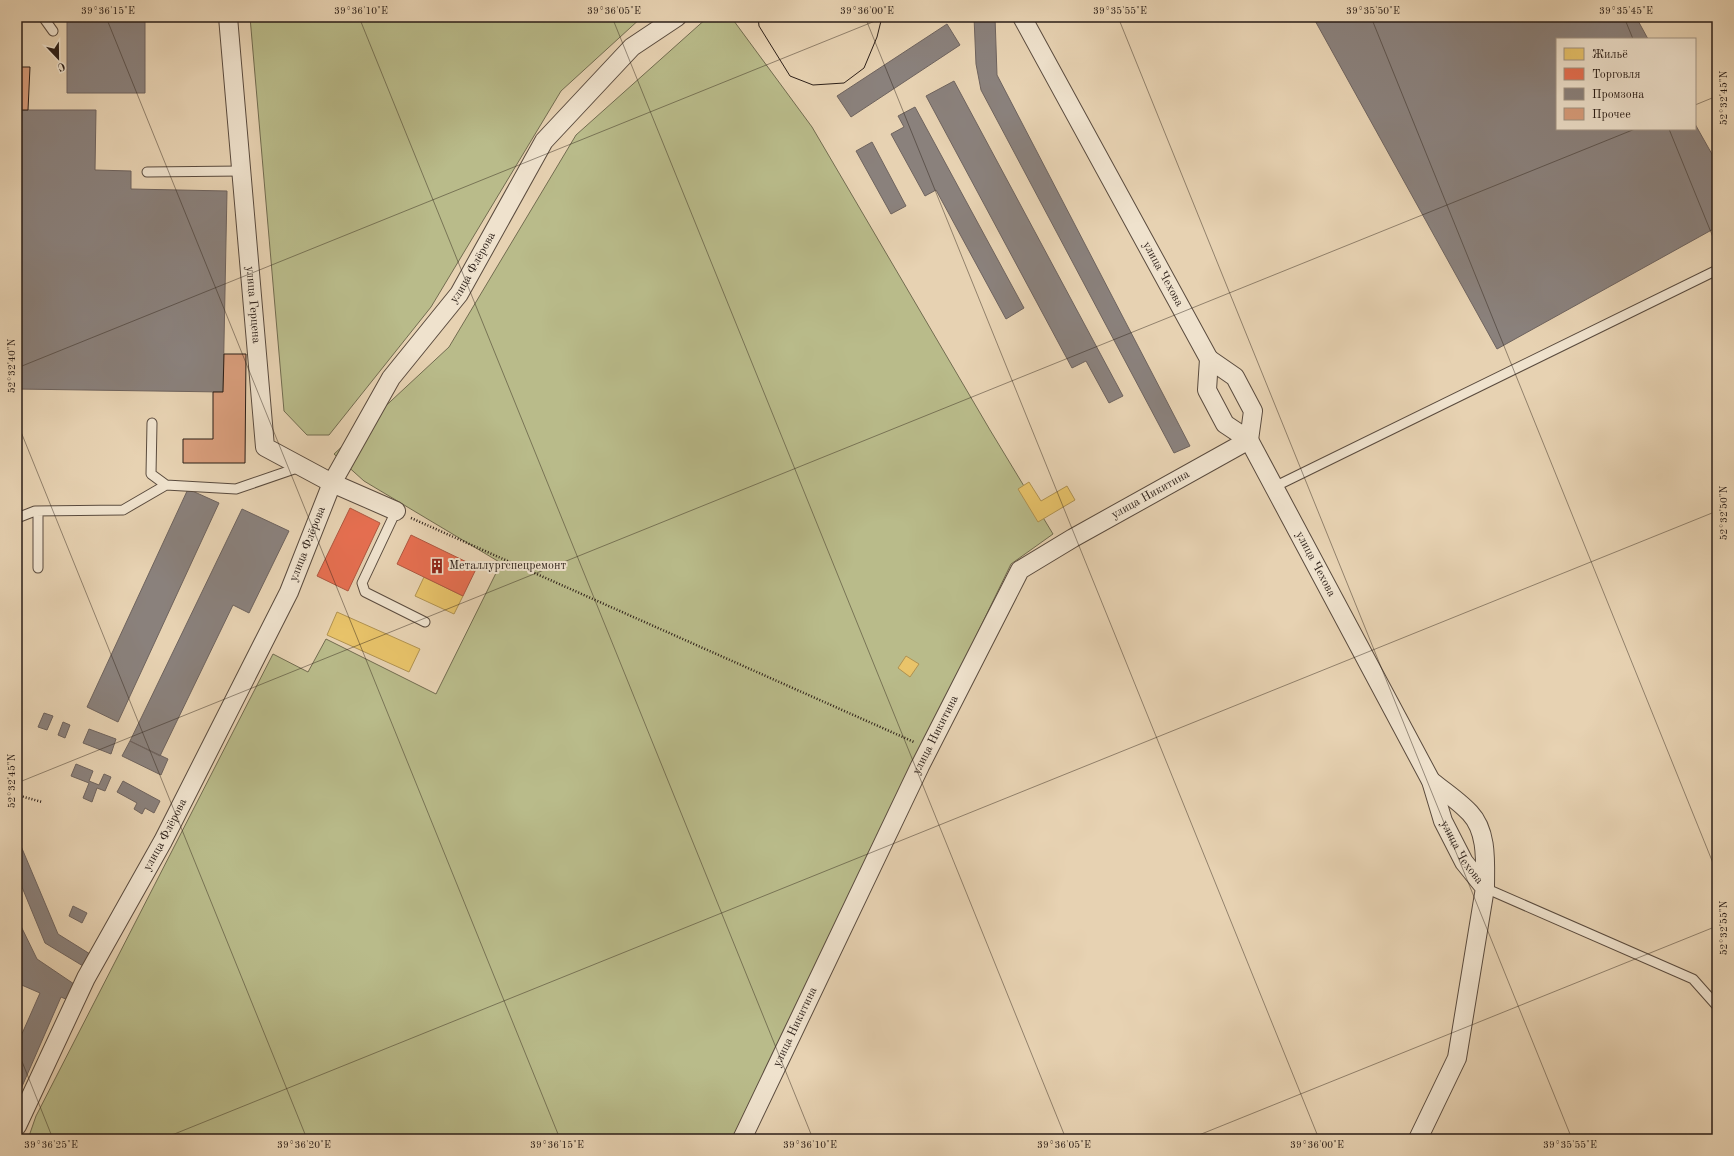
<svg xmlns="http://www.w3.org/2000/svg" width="1734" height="1156" font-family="'Old Standard TT',serif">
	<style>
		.green { fill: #b9bb8a; stroke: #726c50 }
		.homes { fill: #e9c46a; stroke: #b09251 }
		.shops { fill: #e76f51; stroke: #af5740 }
		.industry { fill: #8a817c; stroke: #6e635e }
		.building { fill: #d89d7b; stroke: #2b1e17 }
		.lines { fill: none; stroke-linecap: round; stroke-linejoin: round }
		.service-casing { stroke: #5a4b3e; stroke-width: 11 }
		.minor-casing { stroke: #5a4b3e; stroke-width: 20 }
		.path { stroke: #2b1e17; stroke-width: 2.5; stroke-dasharray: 1 2; stroke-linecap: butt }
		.service { stroke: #efe2cd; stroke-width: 9 }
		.minor { stroke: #efe2cd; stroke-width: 18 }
		.tram { stroke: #2b1e17; stroke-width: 1 }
		.ticks { fill: none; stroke: #2b1e17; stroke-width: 1; stroke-opacity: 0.45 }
		.labels { text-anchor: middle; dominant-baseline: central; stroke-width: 4; stroke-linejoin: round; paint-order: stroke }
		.street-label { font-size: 12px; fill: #2b1e17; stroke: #efe2cd }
		.poi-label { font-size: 12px; fill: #2b1e17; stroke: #efe2cd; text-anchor: start }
		.neatline { fill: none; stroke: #2b1e17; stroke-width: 1.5 }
		.ticks-label { font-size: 10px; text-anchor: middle; fill: #2b1e17 }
	</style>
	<rect width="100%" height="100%" fill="#e7d2b2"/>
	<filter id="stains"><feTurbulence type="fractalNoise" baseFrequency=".005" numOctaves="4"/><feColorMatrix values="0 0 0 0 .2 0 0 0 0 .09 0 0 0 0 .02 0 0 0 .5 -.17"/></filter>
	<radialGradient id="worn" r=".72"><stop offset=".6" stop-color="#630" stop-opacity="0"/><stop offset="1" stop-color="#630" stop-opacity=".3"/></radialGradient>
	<path class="green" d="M250,17h392l-81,74 -130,216 -102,128h-22l-23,-24z
		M708,17h23l81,110 178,303 63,104 -42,30 -279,575h-704l8,-23 237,-462 35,18 18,-33 110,55 65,-131 -137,-82 -30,-27 115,-107 127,-212z"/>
	<path class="homes" d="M1029,482l12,19 26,-15 8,14 -37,22 -20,-33z
		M424,577l39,19 -9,18 -39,-18z
		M337,612l83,37 -11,23 -82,-37z
		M906,656l13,8 -9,13 -12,-9z"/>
	<path class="shops" d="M350,508l30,15 -32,68 -31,-15z
		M411,535l66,32 -14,29 -66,-32z"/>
	<path class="industry" d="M67,17h78v76h-78z
		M974,17h21l2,58 193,371 -16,7 -193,-363 -5,-26z
		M1313,17h323l12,22h-91v90h138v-5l22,39v64l-220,122z
		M947,24l13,21 -109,72 -14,-21z
		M954,81l169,315 -14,7 -23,-42 -14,7 -146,-272z
		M915,107l109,201 -18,11 -70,-129 -11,6 -34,-62 13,-7 -6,-11z
		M17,110h79l-1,60 36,1v18l96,2 -4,201 -206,-3z
		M872,142l34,64 -15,8 -35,-63z
		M188,489l31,14 -101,219 -31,-15z
		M242,509l47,22 -40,82 -16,-8 -73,151 -30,-15z
		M44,713l9,3 -6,14 -9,-3z
		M63,722l7,3 -5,13 -7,-3z
		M89,729l27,10 -5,15 -28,-11z
		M130,741l38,18 -7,16 -39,-19z
		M76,764l17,7 -4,10 10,4 5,-11 7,3 -6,14 -8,-3 -5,14 -9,-4 6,-15 -18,-7z
		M123,781l37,20 -6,12 -9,-5 -3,6 -8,-5 3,-6 -20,-11z
		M17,839h1l40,95 32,20 -7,12 -38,-23 -28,-68z
		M73,906l14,7 -5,10 -13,-7z
		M17,918l20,41 37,25 -6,16 -7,-3 -44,101v-53l23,-52 -23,-10z"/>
	<path class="building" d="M17,67h13l-2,43h-11z
		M224,354h22l-1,109h-62v-24h30v-47h10z"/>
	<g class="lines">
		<defs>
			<path id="service" d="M43,17l10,14
				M147,172l94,-1
				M152,423l-1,51 15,11
				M1274,487l443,-217
				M396,511l-34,72 3,9 60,30
				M17,518l18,-7 88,-1 43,-25 70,4 64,-22
				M38,568v-57
				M1485,888l208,91 24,27"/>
			<g id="minor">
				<path id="s1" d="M228,17l37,430 67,36 64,28"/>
				<path id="s2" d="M1022,17l187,342 -2,31 18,34 24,16 182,341 12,40 21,41 21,26 -28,170 -39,81"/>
				<path d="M1431,781c13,10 28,20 39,32 18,19 15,51 15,75"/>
				<path id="s3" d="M17,1126l69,-148 77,-137 126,-249 43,-109 59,-105 68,-84 85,-153 88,-94 45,-30"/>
				<path id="s4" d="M742,1139l178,-373 100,-196 53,-32 176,-98 4,-29 -18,-34 -26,-18"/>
			</g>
		</defs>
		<use href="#service" class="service-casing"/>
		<use href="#minor" class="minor-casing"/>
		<path class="path" d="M411,518l503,224
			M17,795l25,7"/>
		<use href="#service" class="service"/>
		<use href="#minor" class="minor"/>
		<path class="tram" d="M758,17l1,9 31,50 23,9 31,-2 20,-15 13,-31 5,-20"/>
	</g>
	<path class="ticks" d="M106,17l454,1122M359,17l454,1122M612,17l454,1122M865,17l454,1122M1118,17l454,1122M1371,17l346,856M1624,17l9,22M1695,105l22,-9M1669,129l48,118M17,368l868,-351M17,422l290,717M17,783l1618,-654M17,1049l36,90M162,1139l1555,-628M1189,1139l528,-213"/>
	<defs>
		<symbol id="building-bare" viewBox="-9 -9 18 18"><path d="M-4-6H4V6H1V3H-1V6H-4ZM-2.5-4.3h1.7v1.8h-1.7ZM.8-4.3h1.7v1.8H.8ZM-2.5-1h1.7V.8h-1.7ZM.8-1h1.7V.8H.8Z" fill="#8f2418" stroke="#efe2cd" stroke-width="2.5" paint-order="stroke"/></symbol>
	</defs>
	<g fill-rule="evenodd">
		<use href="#building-bare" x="426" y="555" width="22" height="22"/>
	</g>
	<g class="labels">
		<g class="street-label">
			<text stroke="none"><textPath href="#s3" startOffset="975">улица Флёрова</textPath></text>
			<text stroke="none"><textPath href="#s2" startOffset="293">улица Чехова</textPath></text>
			<text stroke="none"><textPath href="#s1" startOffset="289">улица Герцена</textPath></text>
			<text stroke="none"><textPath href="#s4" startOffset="784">улица Никитина</textPath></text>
			<text stroke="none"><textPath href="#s3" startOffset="651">улица Флёрова</textPath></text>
			<text stroke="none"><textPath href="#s2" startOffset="629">улица Чехова</textPath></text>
			<text stroke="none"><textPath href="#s4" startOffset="448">улица Никитина</textPath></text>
			<text stroke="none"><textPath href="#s3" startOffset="327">улица Флёрова</textPath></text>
			<text stroke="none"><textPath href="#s2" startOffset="953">улица Чехова</textPath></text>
			<text stroke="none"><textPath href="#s4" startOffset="124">улица Никитина</textPath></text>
		</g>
		<g class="poi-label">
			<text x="449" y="566">Металлургспецремонт</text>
		</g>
	</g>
	<rect width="1734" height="1156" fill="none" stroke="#e7d2b2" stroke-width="44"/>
	<rect x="1556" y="38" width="140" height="92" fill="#efe2cd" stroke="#a19484"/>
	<rect x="1564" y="48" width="20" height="12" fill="#e9c46a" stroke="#a19484"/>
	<text x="1592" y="58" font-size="12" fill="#2b1e17">Жильё</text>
	<rect x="1564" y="68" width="20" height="12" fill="#e76f51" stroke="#a19484"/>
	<text x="1592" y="78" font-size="12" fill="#2b1e17">Торговля</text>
	<rect x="1564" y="88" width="20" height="12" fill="#8a817c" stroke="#a19484"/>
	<text x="1592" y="98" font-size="12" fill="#2b1e17">Промзона</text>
	<rect x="1564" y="108" width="20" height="12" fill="#d89d7b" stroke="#a19484"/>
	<text x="1592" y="118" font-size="12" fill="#2b1e17">Прочее</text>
	<g transform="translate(58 58) rotate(158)" stroke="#efe2cd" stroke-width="3" paint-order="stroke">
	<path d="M0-3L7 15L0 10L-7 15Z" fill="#2b1e17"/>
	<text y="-6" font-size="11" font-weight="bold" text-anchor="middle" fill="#2b1e17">С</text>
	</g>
	<rect x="22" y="22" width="1690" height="1112" class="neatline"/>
	<g class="ticks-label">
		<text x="108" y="14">39°36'15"E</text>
		<text x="361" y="14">39°36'10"E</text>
		<text x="614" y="14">39°36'05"E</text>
		<text x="867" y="14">39°36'00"E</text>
		<text x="1120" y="14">39°35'55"E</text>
		<text x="1373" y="14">39°35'50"E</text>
		<text x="1626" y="14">39°35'45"E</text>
		<text transform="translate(1723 98) rotate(-90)" y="4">52°32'45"N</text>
		<text transform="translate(11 366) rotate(-90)" y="4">52°32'40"N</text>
		<text transform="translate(1723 513) rotate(-90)" y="4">52°32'50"N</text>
		<text transform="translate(11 781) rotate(-90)" y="4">52°32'45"N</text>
		<text transform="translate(1723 928) rotate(-90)" y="4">52°32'55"N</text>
		<text x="51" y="1148">39°36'25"E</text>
		<text x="304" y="1148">39°36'20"E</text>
		<text x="557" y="1148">39°36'15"E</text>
		<text x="810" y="1148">39°36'10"E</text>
		<text x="1064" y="1148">39°36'05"E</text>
		<text x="1317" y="1148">39°36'00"E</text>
		<text x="1570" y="1148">39°35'55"E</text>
	</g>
	<rect width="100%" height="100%" filter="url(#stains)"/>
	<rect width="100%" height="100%" fill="url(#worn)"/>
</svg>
